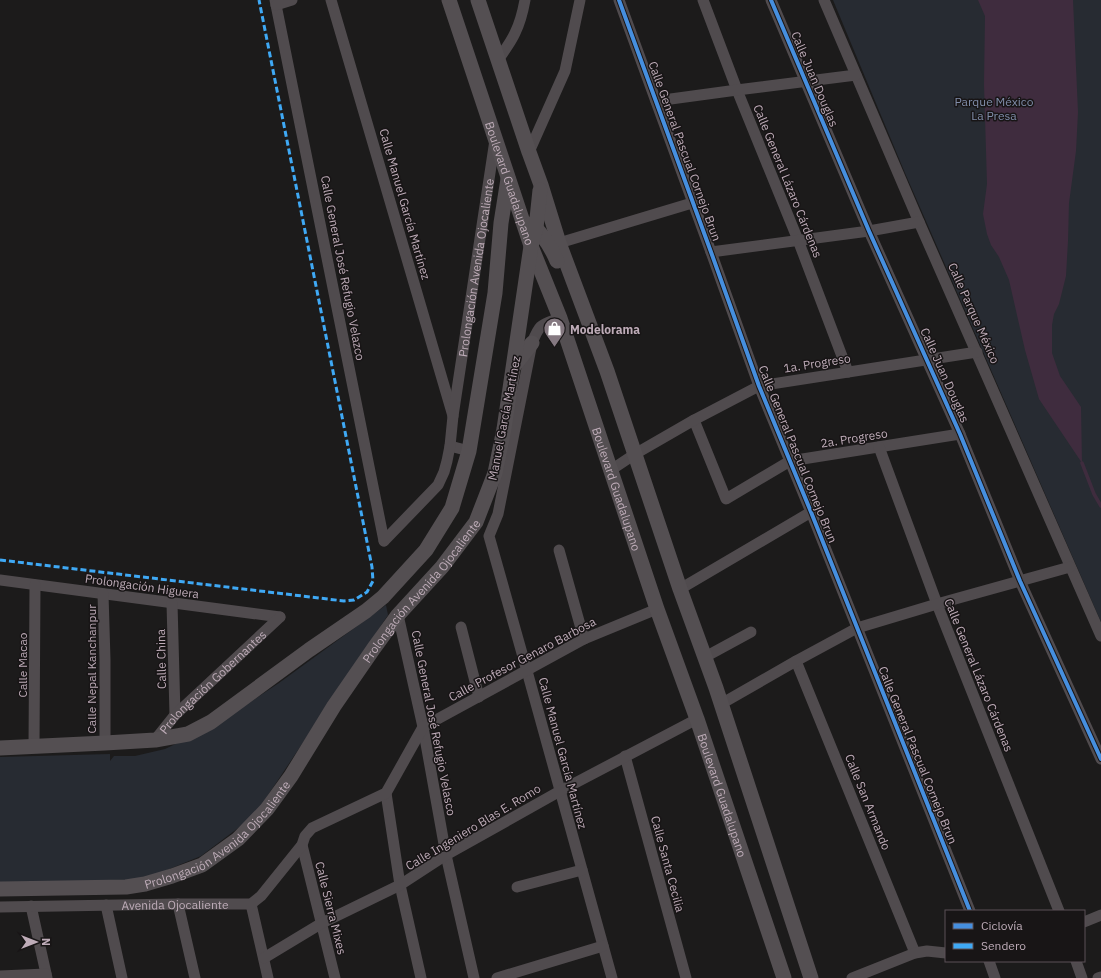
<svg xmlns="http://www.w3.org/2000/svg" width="1101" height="978" font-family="'IBM Plex Sans',sans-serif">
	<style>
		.green { fill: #272b32 }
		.water { fill: #3f2c3e }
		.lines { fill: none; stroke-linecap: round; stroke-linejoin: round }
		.stream { stroke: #3f2c3e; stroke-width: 3.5 }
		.minor { stroke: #504b4e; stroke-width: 11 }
		.secondary { stroke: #544f52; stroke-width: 15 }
		.quiet { stroke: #3fa9f5; stroke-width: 3; stroke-dasharray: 6 3; stroke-linecap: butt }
		.cycleway-casing { stroke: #181516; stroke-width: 6 }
		.cycleway { stroke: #468fdf; stroke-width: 4 }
		.labels { text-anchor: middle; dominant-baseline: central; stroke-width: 3; stroke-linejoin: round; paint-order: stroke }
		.street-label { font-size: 12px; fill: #beacb8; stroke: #181516 }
		.park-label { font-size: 12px; fill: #818eaa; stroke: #181516 }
		.poi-label { font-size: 12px; font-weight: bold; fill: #beacb8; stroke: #181516; text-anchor: start }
	</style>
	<rect width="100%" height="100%" fill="#1c1b1b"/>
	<path class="green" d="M833,0h268v622l-196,-449z
		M386,605l2,10 -134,201 -53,40 -56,23 -38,2 -107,1v-125l110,-3v7l4,-5h21l30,-7 52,-25 62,-41z"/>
	<path class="water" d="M978,0h95l5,112 -2,39 -7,52 -1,38 -2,35 -7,28 -5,10 -2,11v28l8,23 21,31 1,56 -43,-64 -14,-49 -16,-70 -10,-23 -8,-12 -4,-11 -4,-20 4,-30 -3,-100 1,-68z"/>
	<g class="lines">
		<path class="stream" d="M1082,463l12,31 7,12"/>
		<g class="minor">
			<path d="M275,0l109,541"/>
			<path d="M331,0l122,416"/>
			<path d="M619,0l92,252 48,134 52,126 159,399"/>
			<path d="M703,0l34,90 61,150 50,132"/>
			<path d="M771,0l98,231 91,203 60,147 81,178"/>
			<path d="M824,0l95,222 182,414"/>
			<path d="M276,5l16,-5"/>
			<path d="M498,60c6,-9 13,-18 17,-27 5,-10 8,-22 10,-33"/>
			<path d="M656,101l81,-11 119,-15"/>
			<path d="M529,152l36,-81 15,-71"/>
			<path d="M559,243l133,-40"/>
			<path d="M711,252l158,-21 50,-9"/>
			<path d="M560,318c-19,7 -20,5 -28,25l-34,171 -9,22 38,135 85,307"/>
			<path d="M694,420l32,79 64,-38 170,-27"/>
			<path d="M450,446l19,5"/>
			<path d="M879,447l58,157 122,307"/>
			<path d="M611,470l24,-16 59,-34 65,-34 218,-34"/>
			<path id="s1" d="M384,541l54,-56 6,-13 3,-11 3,-15 3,-30 42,-276"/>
			<path d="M559,550l25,89"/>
			<path d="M0,580l280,37"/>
			<path d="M680,589l131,-77"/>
			<path d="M103,594l2,66v83"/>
			<path d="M172,603l3,112"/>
			<path d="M398,615l25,112 23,128 28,123"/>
			<path d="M461,627l18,70"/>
			<path d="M705,657l46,-25"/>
			<path d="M796,661l119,292"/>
			<path d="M721,704l75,-43 61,-33 80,-24 133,-37"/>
			<path id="s2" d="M155,740l20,-25 105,-98"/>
			<path d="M34,746l1,-161"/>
			<path d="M625,756l61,222"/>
			<path d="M386,793l14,92 21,93"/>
			<path d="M302,845l33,133"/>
			<path d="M517,887l65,-17"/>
			<path d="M178,904l17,74"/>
			<path d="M251,904l17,74"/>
			<path d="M106,905l16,73"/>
			<path d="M31,906l16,72"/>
			<path id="s3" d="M0,907l178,-3h73l10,-8 41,-51 3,-9 7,-8 74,-35 37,-66 161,-88 73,-30"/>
			<path d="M1084,922l17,-7"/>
			<path d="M264,958l58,-35 78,-38 46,-30 114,-64 137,-72"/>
			<path d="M989,961l6,17"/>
			<path d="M1076,961l6,17"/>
			<path d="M0,976l46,-2"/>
			<path d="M497,978l106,-32"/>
			<path d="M852,978l63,-25 12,-2 19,2"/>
			<path d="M1098,978l3,-1"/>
		</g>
		<g class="secondary">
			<path id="s4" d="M449,0l82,246 29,72 97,291 40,110 87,259"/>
			<path d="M478,0l51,152 12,33 18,58 48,128 73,218 36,99 95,290"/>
			<path d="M531,224c12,10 20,23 26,37"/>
			<path d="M514,366l18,-23"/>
			<path d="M0,748l105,-5 50,-3 33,-6 23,-12 98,-72 57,-39 17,-14 43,-47 26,-42 17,-57 26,-158 6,-70 7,-44"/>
			<path id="s5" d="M0,889l126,-2 19,-3 27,-8 30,-11 36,-26 29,-30 24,-33 43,-70 40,-58 24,-33 44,-48 34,-45 19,-49 9,-44 27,-183 5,-18 4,-38"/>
		</g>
		<path class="quiet" d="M0,560l344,41 10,-1 13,-8 6,-11 -1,-14 -113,-567"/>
		<defs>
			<path id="cycleway" d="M619,0l92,252 48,134 52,126 159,399
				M771,0l98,231 91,203 60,147 81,178"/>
		</defs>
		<use href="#cycleway" class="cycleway-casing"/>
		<use href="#cycleway" class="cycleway"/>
	</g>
	<defs>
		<symbol id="shop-pin" viewBox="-11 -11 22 30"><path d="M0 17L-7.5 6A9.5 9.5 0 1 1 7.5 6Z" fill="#857981" stroke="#181516"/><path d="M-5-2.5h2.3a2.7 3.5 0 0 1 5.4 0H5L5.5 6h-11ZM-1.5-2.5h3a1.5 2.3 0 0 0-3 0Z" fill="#fff"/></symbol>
	</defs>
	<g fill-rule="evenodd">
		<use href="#shop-pin" x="542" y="316" width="25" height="34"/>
	</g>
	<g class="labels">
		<g class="street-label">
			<text transform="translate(815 79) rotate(67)">Calle Juan Douglas</text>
			<text transform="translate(685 151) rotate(70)">Calle General Pascual Cornejo Brun</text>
			<text transform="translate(788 181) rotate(68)">Calle General Lázaro Cárdenas</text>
			<text stroke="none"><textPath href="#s4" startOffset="193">Boulevard Guadalupano</textPath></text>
			<text transform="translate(405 204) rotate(74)">Calle Manuel García Martínez</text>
			<text stroke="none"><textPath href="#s1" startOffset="299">Prolongación Avenida Ojocaliente</textPath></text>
			<text transform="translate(343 268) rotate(79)">Calle General José Refugio Velazco</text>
			<text transform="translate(974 313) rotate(66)">Calle Parque México</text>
			<text transform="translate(817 363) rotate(-9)">1a. Progreso</text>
			<text transform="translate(945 375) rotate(66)">Calle Juan Douglas</text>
			<text transform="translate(504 418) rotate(-79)">Manuel García Martínez</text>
			<text transform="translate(854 438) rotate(-9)">2a. Progreso</text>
			<text transform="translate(798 454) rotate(68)">Calle General Pascual Cornejo Brun</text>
			<text stroke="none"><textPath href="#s4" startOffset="517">Boulevard Guadalupano</textPath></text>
			<text transform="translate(142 586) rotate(8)">Prolongación Higuera</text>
			<text stroke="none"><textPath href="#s5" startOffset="559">Prolongación Avenida Ojocaliente</textPath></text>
			<text transform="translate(161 659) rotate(-91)">Calle China</text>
			<text transform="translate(522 659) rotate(-28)">Calle Profesor Genaro Barbosa</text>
			<text transform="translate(22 665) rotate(-90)">Calle Macao</text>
			<text transform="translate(91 669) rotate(-90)">Calle Nepal Kanchanpur</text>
			<text transform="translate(979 675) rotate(68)">Calle General Lázaro Cárdenas</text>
			<text stroke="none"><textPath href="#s2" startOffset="82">Prolongación Gobernantes</textPath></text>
			<text transform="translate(434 723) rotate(79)">Calle General José Refugio Velasco</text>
			<text transform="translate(563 753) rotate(75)">Calle Manuel García Martínez</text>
			<text transform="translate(918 755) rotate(68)">Calle General Pascual Cornejo Brun</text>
			<text stroke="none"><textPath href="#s4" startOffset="841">Boulevard Guadalupano</textPath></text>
			<text transform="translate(868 802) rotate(68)">Calle San Armando</text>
			<text transform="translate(473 827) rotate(-31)">Calle Ingeniero Blas E. Romo</text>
			<text stroke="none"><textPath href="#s5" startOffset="235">Prolongación Avenida Ojocaliente</textPath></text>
			<text transform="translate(668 864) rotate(75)">Calle Santa Cecilia</text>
			<text stroke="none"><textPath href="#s3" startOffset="175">Avenida Ojocaliente</textPath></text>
			<text transform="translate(331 908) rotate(76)">Calle Sierra Mixes</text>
		</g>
		<g class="park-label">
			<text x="994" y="101">Parque México<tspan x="994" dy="14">La Presa</tspan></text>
		</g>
		<g class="poi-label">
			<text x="570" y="329">Modelorama</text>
		</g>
	</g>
	<rect x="945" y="910" width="140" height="52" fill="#181516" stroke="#5a5157"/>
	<rect x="953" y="923" width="20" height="6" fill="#468fdf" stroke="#5a5157"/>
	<text x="981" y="930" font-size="12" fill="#beacb8">Ciclovía</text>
	<rect x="953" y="943" width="20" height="6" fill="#3fa9f5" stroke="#5a5157"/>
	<text x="981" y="950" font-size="12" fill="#beacb8">Sendero</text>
	<g transform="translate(36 942) rotate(90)" stroke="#181516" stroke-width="3" paint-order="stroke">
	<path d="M0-3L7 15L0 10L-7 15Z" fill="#beacb8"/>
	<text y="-6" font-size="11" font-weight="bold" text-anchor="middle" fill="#beacb8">N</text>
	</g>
</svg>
